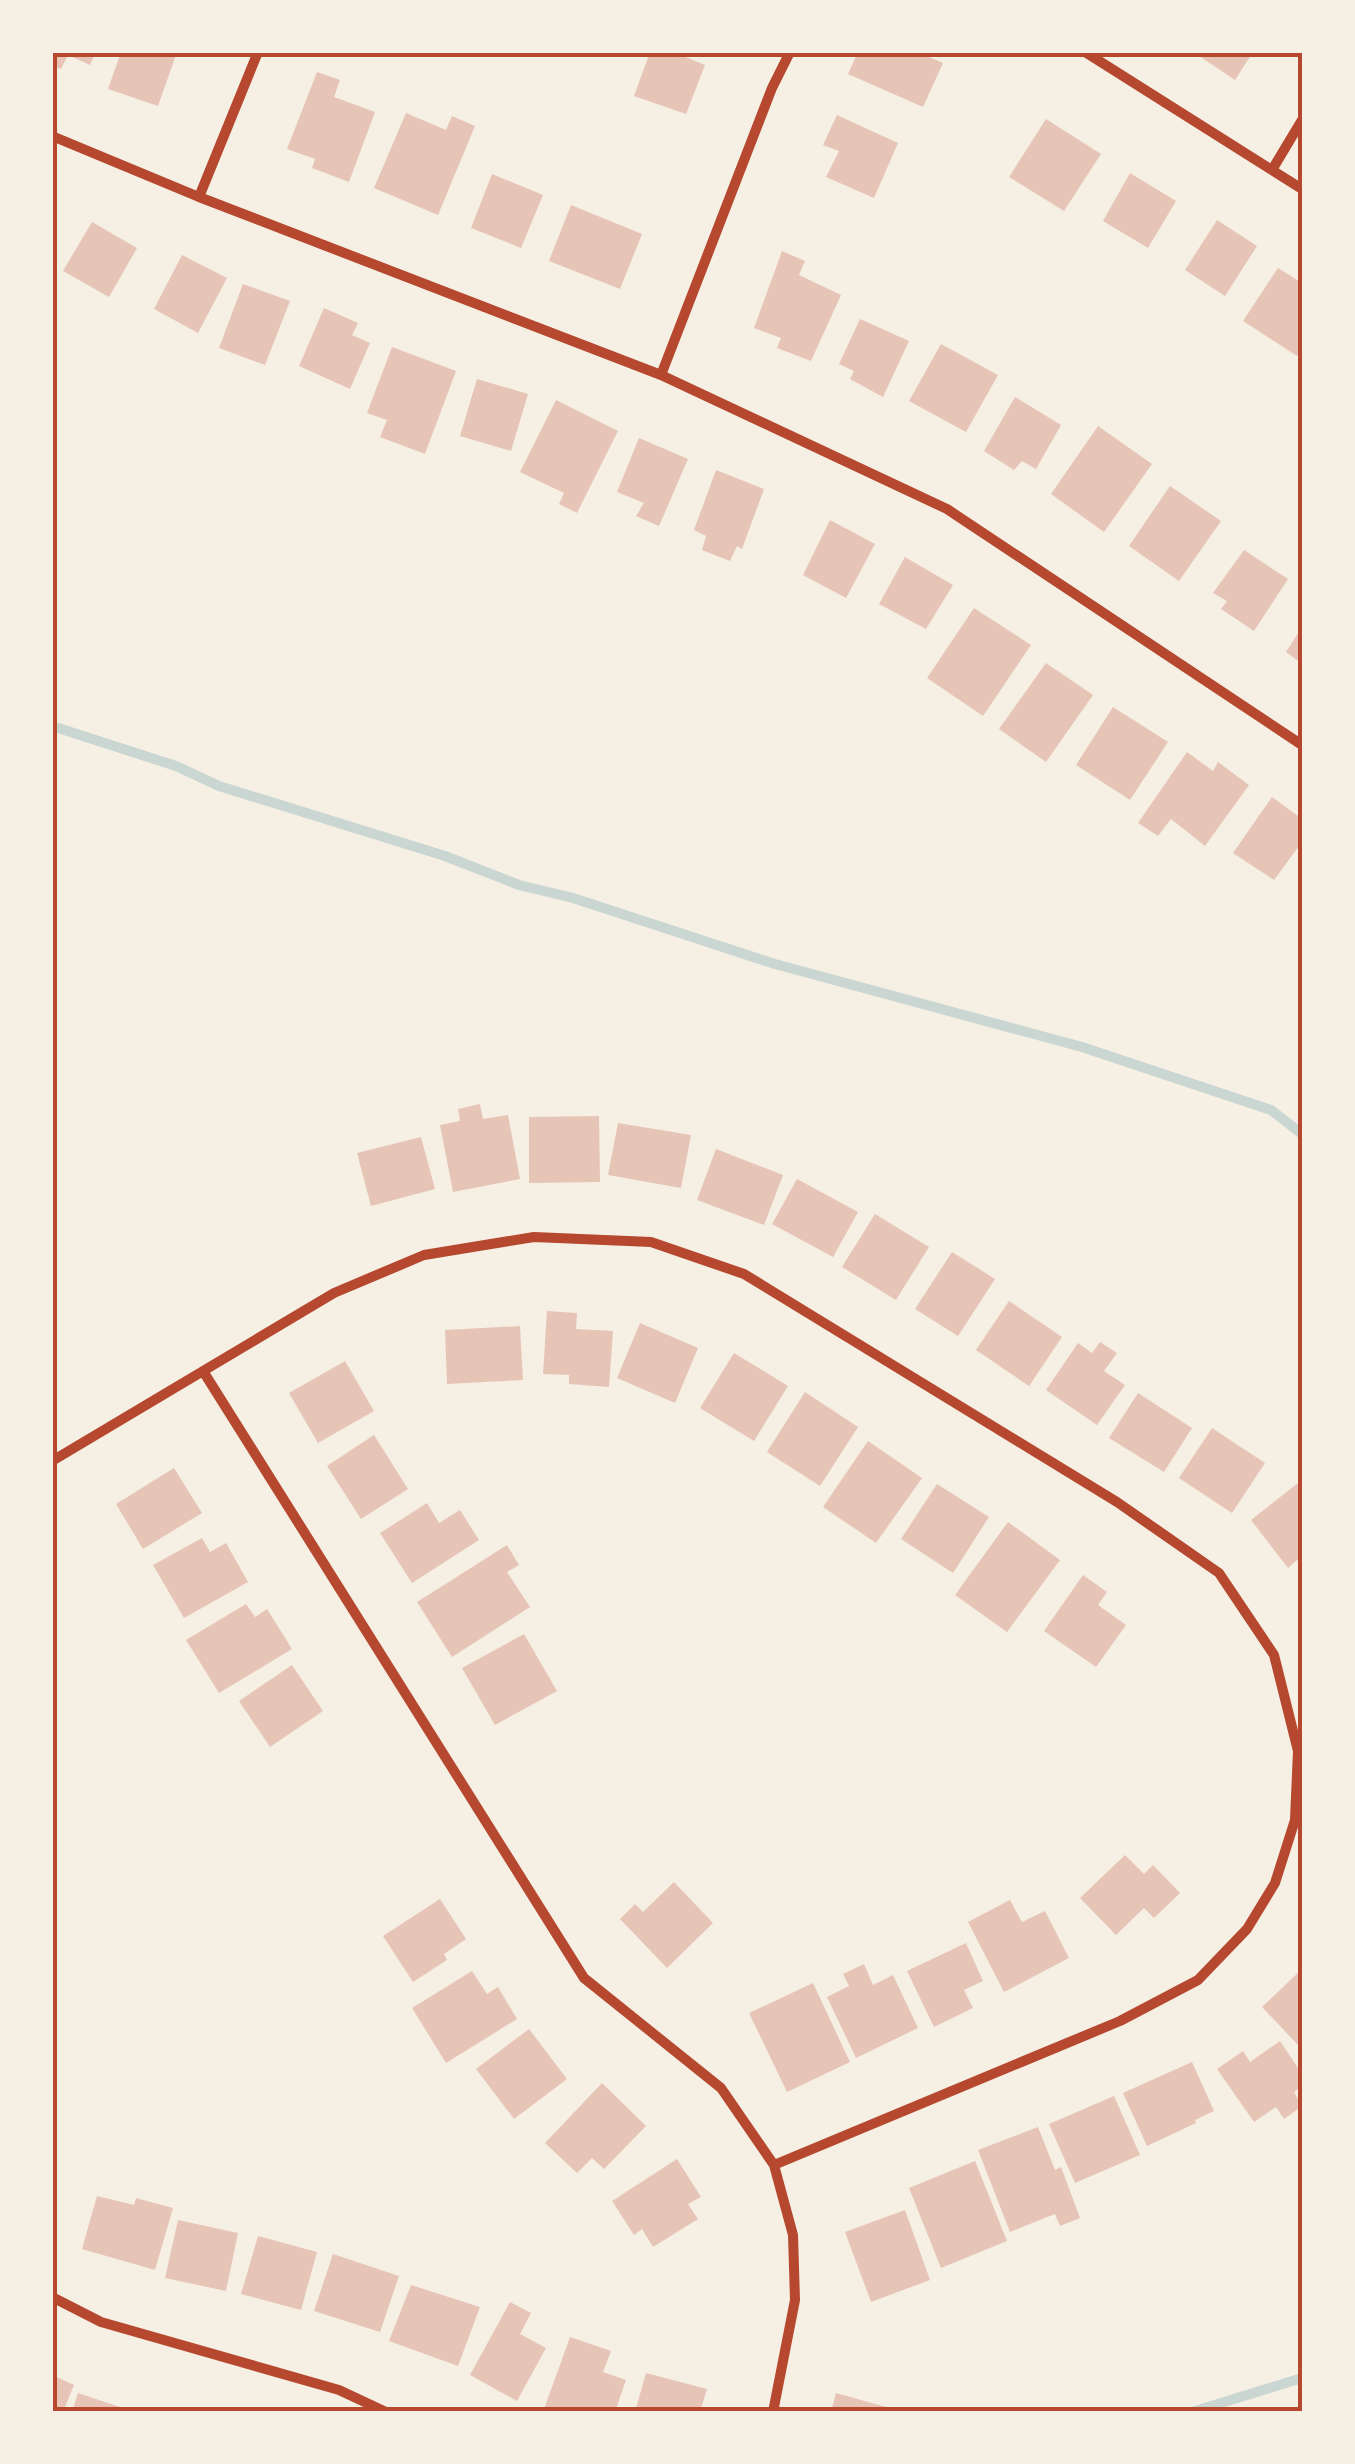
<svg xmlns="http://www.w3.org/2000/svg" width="1355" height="2464" font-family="'Work Sans',sans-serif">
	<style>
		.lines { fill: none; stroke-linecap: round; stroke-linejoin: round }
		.stream { stroke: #c9d6d2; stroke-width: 10 }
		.building { fill: #e6c5b7 }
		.minor { stroke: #b5482f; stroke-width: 10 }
		.neatline { fill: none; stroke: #b5482f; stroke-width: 4 }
	</style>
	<rect width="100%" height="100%" fill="#f6efe4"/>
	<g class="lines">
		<path class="stream" d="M52,726l124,40 43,20 226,70 74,29 54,13 202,66 307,83 189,63 31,24
			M1192,2412l110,-34"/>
	</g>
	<path class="building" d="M52,52h44l-6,13 -22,-10 -7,14 -9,-4z
		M121,52h56l-19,54 -50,-17z
		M650,52h23l32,13 -19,49 -52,-18z
		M858,52h60l25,11 -20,44 -75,-33z
		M1193,52h60l-18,28z
		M317,72l23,8 -6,17 41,15 -26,70 -37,-14 3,-9 -28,-10z
		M406,113l40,17 6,-14 23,10 -37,89 -64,-27z
		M837,115l61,28 -24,55 -48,-21 13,-26 -16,-6z
		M1046,119l55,35 -37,57 -55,-34z
		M1130,173l46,28 -28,47 -45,-27z
		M492,174l51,21 -22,53 -50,-20z
		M571,205l71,29 -22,55 -71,-28z
		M1217,220l40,26 -32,50 -40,-26z
		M92,222l45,26 -28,49 -46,-26z
		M782,251l23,10 -6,14 42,20 -30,66 -34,-13 4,-10 -27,-10z
		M182,255l45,23 -29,55 -44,-24z
		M1278,268l24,15v64l-5,9 -54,-35z
		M243,284l47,17 -25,64 -46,-17z
		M324,308l34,15 -6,12 18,8 -20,46 -51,-23z
		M860,319l49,22 -26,56 -33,-18 4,-8 -15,-7z
		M941,344l57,31 -32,57 -57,-31z
		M392,347l64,24 -31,83 -45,-17 7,-17 -20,-7z
		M477,379l51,15 -17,57 -51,-15z
		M1015,397l46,28 -25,44 -14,-8 -8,9 -30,-19z
		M556,400l62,31 -41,82 -18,-9 5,-11 -44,-21z
		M1098,426l54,38 -48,68 -53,-38z
		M639,438l49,21 -29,67 -23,-10 8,-13 -27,-11z
		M716,470l48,19 -22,60 -5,-3 -7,15 -28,-11 4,-14 -12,-6z
		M1170,486l51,35 -42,60 -50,-35z
		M830,520l45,24 -29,54 -43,-23z
		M1244,550l44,29 -34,52 -33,-22 6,-8 -14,-8z
		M905,557l48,28 -27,44 -47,-25z
		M974,608l57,37 -48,71 -56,-38z
		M1302,627v37l-16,-12z
		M1046,663l47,32 -47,67 -47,-33z
		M1113,707l55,35 -38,58 -54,-35z
		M1187,752l26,19 5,-9 31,23 -44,61 -34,-27 -13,17 -20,-13z
		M1272,797l30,22v23l-28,38 -41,-27z
		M480,1104l3,15 25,-4 12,64 -67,13 -13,-67 20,-4 -2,-12z
		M599,1116l1,66 -71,1v-66z
		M618,1123l73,12 -10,53 -73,-13z
		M421,1137l14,52 -64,17 -14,-53z
		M716,1149l67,26 -19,50 -67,-25z
		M797,1179l61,33 -25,45 -61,-33z
		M875,1214l54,33 -33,53 -54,-33z
		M952,1252l43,27 -37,57 -43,-27z
		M1009,1301l53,36 -33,49 -53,-36z
		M547,1311l30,2 -1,16 37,2 -4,56 -40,-3v-9l-26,-1z
		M640,1323l58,25 -23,55 -58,-25z
		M520,1326l3,54 -76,4 -2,-54z
		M1100,1342l17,11 -13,18 21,14 -28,40 -51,-35 32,-47 14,10z
		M734,1353l54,33 -34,55 -54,-33z
		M345,1361l29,50 -56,32 -29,-50z
		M805,1392l53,35 -38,59 -53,-34z
		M1138,1393l54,35 -28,44 -55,-34z
		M1212,1428l53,35 -33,50 -53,-35z
		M374,1435l34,54 -47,30 -34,-53z
		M868,1441l54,37 -46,65 -53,-36z
		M174,1468l28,45 -59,36 -27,-45z
		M1298,1483l4,6v67l-14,12 -37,-48z
		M937,1484l52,33 -36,56 -52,-34z
		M427,1503l12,20 21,-13 19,30 -67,43 -32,-50z
		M1008,1522l52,38 -53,72 -52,-37z
		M202,1538l8,14 16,-9 22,39 -64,36 -31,-53z
		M507,1545l12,20 -12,7 23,35 -78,50 -35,-55z
		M1083,1575l24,17 -9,13 28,20 -30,42 -52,-36z
		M246,1604l9,13 12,-8 25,40 -73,44 -33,-53z
		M524,1634l33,57 -62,34 -33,-57z
		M292,1665l31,46 -53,36 -31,-46z
		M1125,1855l19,19 9,-9 27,28 -26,25 -10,-10 -28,27 -36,-37z
		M674,1882l39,41 -46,45 -47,-49 15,-15 8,8z
		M440,1899l26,40 -22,15 3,6 -34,22 -30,-46z
		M1010,1900l12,22 23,-11 24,47 -65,34 -36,-70z
		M966,1943l17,38 -19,9 9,18 -39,19 -27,-56z
		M864,1964l9,21 20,-10 25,53 -62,30 -29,-61 22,-11 -6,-12z
		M1302,1969v78l-1,1 -39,-41z
		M472,1971l15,23 11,-7 19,32 -71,44 -34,-55z
		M813,1983l37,79 -63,30 -38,-79z
		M529,2029l38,50 -53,40 -38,-50z
		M1280,2041l22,33v12l-8,6 8,14 -18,13 -8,-12 -22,15 -37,-53 26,-18 7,11z
		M1192,2062l22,49 -19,9 1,3 -49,23 -24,-53z
		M602,2083l44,43 -42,43 -12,-11 -15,15 -32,-30z
		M1114,2096l26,59 -65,28 -26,-59z
		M1038,2127l17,43 6,-3 19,51 -20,8 -5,-12 -45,18 -32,-82z
		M677,2159l24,38 -13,7 10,15 -45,28 -11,-18 -8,6 -22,-34z
		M975,2161l32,80 -66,27 -32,-80z
		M97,2196l37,9 2,-7 37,10 -18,62 -73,-21z
		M905,2210l25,70 -59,22 -26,-70z
		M178,2220l60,13 -12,58 -61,-13z
		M258,2236l59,16 -16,58 -60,-16z
		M333,2254l66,22 -19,56 -66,-21z
		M411,2285l69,22 -22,59 -69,-25z
		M510,2302l21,11 -11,21 26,14 -29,53 -47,-26z
		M570,2337l41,14 -8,21 23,8 -11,32h-72z
		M646,2373l61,16 -7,23h-65z
		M52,2375l22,10 -11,27h-11z
		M78,2393l54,18v1h-60z
		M836,2393l61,17 -1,2h-65z"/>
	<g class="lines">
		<path class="minor" d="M1085,52l217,137
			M52,136l147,61 462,178 286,134 355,236
			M1272,170l30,-50
			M199,197l59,-145
			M661,375l111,-287 18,-36
			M203,1371l381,607 137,110 53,77 19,70 2,65 -22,112
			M52,1461l282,-168 90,-38 110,-18 117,5 93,32 373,228 102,71 55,82 24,96 -3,69 -20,63 -28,46 -49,51 -78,41 -346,144
			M52,2297l49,25 238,68 47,22"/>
	</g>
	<rect width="1355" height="2464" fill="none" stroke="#f6efe4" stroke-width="110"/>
	<rect x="55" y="55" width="1245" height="2354" class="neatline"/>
</svg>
